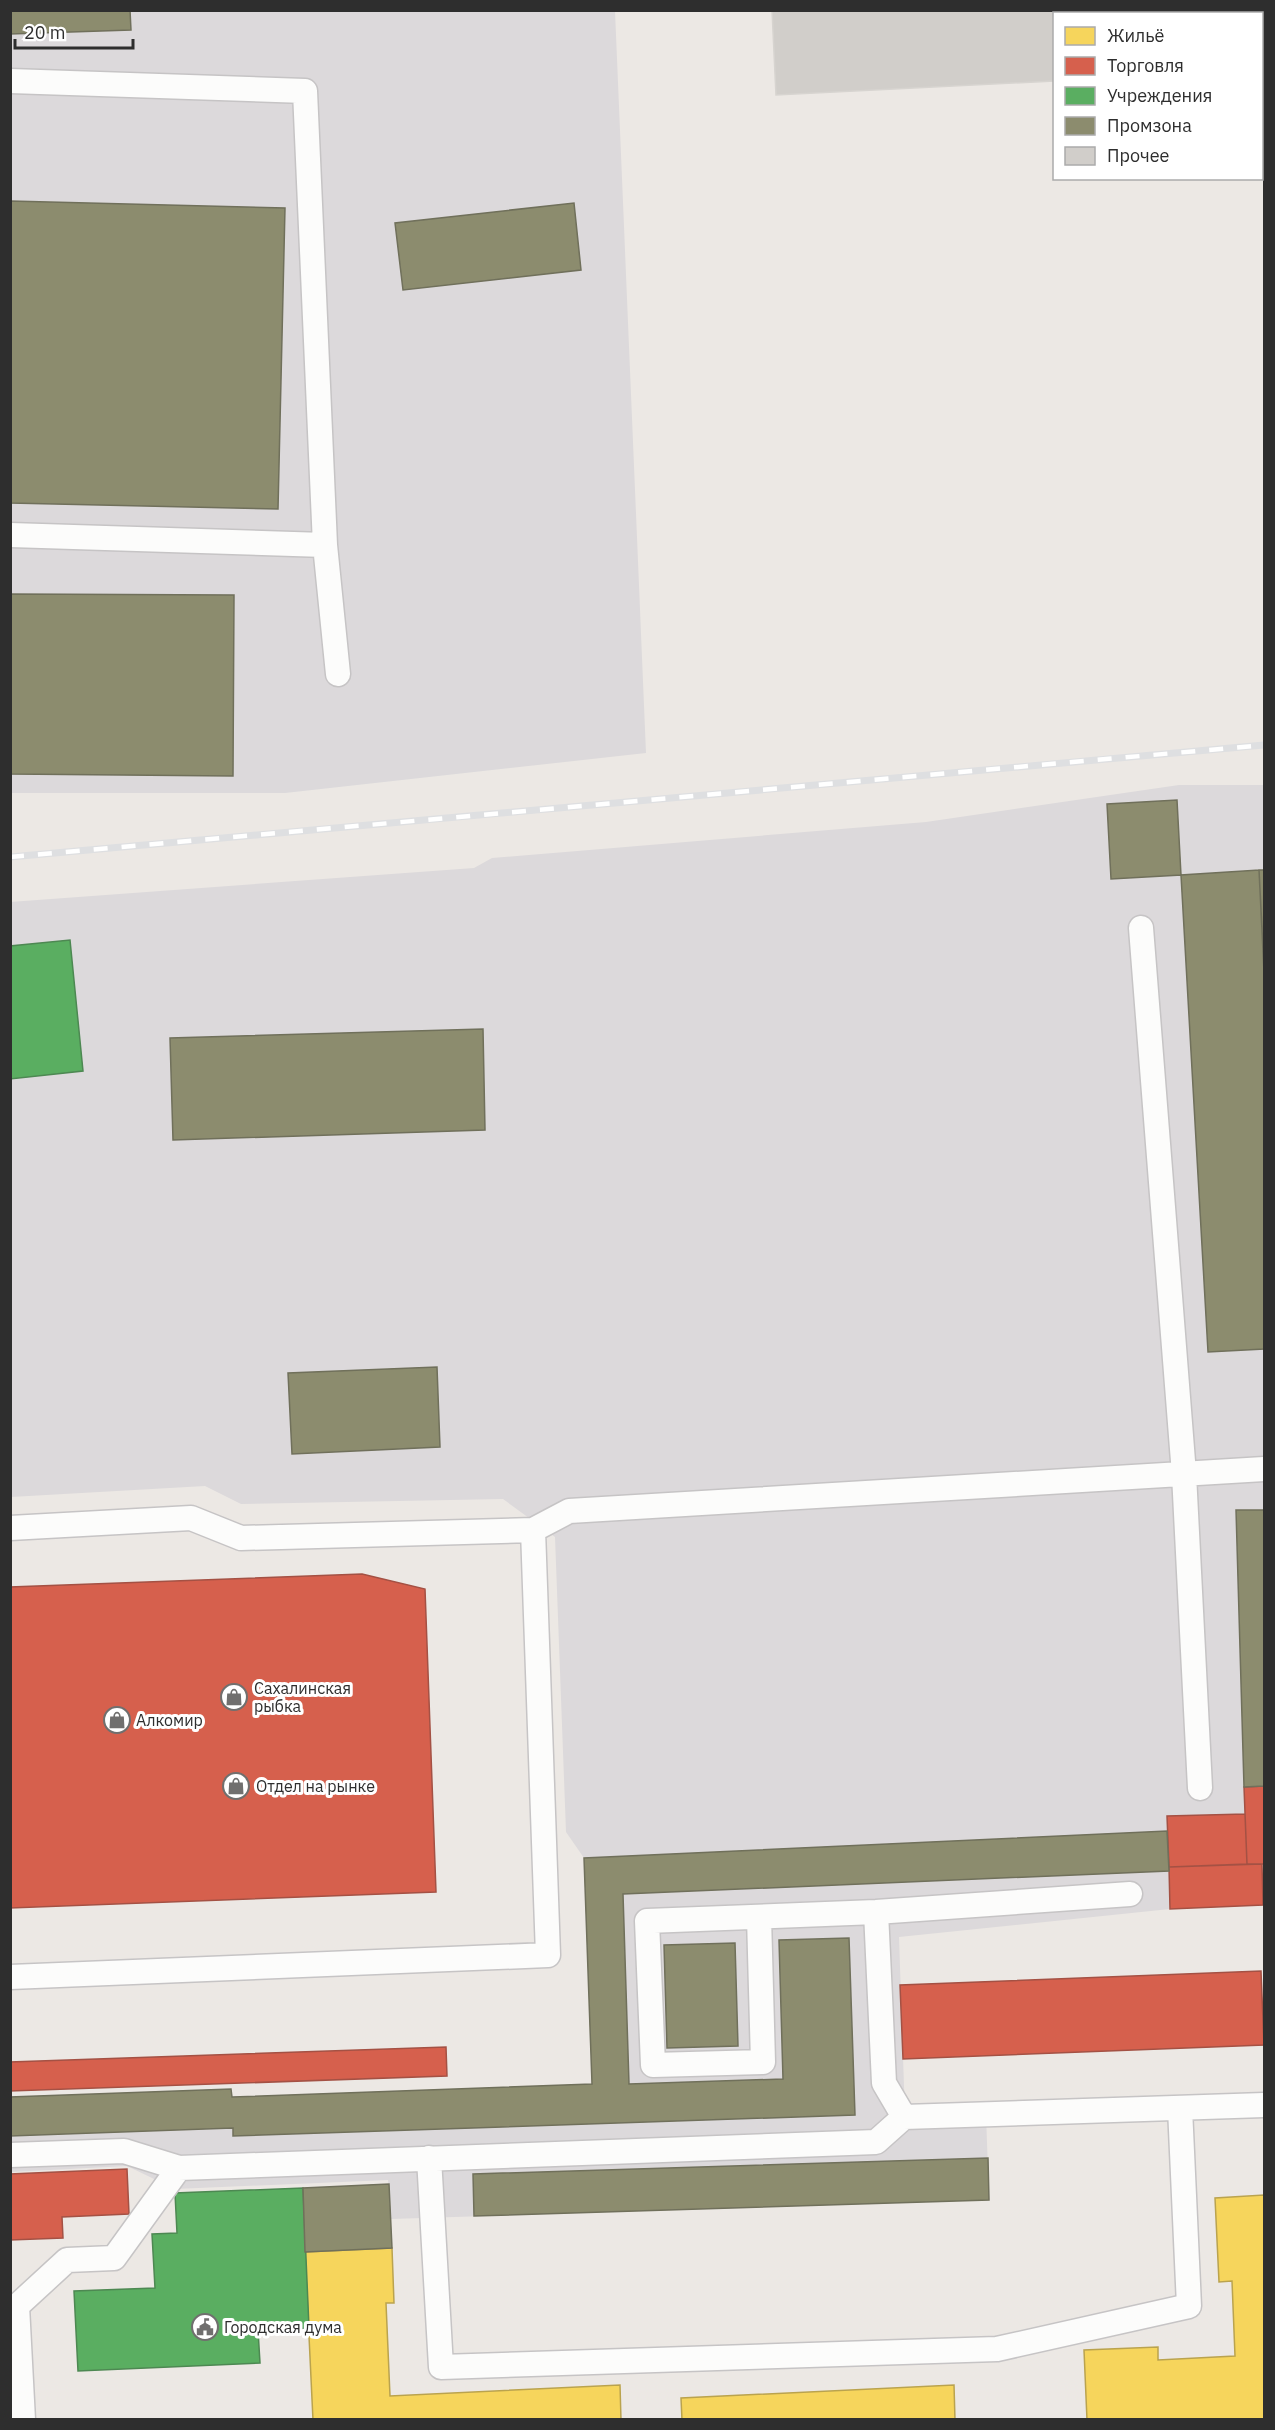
<svg xmlns="http://www.w3.org/2000/svg" width="1275" height="2430" font-family="'IBM Plex Sans',sans-serif">
	<style>
		.industrial { fill: #dcd9db }
		.homes { fill: #f6d55c; stroke: #baa34e; stroke-width: 1.5 }
		.shops { fill: #d6604d; stroke: #a45144; stroke-width: 1.5 }
		.public { fill: #5aae61; stroke: #4d8852; stroke-width: 1.5 }
		.industry { fill: #8c8c6e; stroke: #70705b; stroke-width: 1.5 }
		.building { fill: #d1ceca; stroke: #d7d4d0; stroke-width: 1.5 }
		.lines { fill: none; stroke-linecap: round; stroke-linejoin: round }
		.service-casing { stroke: #c6c4c5; stroke-width: 27 }
		.service { stroke: #fcfcfb; stroke-width: 24 }
		.rail-casing { stroke: #dedfe1; stroke-width: 7 }
		.rail { stroke: #fff; stroke-width: 4.5; stroke-dasharray: 14; stroke-linecap: butt }
		.labels { text-anchor: middle; dominant-baseline: central; stroke-width: 6; stroke-linejoin: round; paint-order: stroke }
		.poi-label { font-size: 16px; fill: #2e2e2e; stroke: #fff; text-anchor: start }
	</style>
	<rect width="100%" height="100%" fill="#ece8e4"/>
	<path class="industrial" d="M11,11h604l31,742 -361,40h-274z
		M1179,785h85v725l-28,1 8,275h20v78l-95,3 1,42 -271,28 6,179 81,-2 3,86 -598,19 -3,-39 -213,9 -48,-23 -116,6v-75h221l360,-13 -8,-226 -18,-26 -11,-295 -52,-38 -262,5 -36,-18 -194,11 -1,-595 464,-34 18,-10 434,-36z"/>
	<path class="homes" d="M1264,2195v225h-177l-3,-70 74,-3v13l77,-4 -3,-75 -13,1 -4,-84z
		M392,2248l2,55h-8l4,93 230,-11 1,35h-308l-8,-168z
		M954,2385l1,35h-273l-1,-22z"/>
	<path class="shops" d="M362,1574l63,15 11,303 -426,16v-321z
		M1264,1786v78h-17l-3,-77z
		M1245,1814l2,50 -78,3 -2,-51z
		M1262,1864l1,41 -93,4 -1,-42z
		M1261,1971l3,74 -361,14 -3,-74z
		M446,2047l1,29 -437,15v-29z
		M127,2169l2,45 -67,3 1,21 -53,2v-66z"/>
	<path class="public" d="M70,940l13,131 -73,8v-133z
		M303,2188l6,140 -51,2 2,33 -182,8 -4,-80 81,-3 -3,-54 25,-1 -2,-40z"/>
	<path class="industry" d="M10,10h120l1,20 -121,4z
		M10,201l275,7 -7,301 -268,-6z
		M574,203l7,67 -178,20 -8,-67z
		M10,594l224,1 -1,181 -223,-2z
		M1177,800l4,75 -70,4 -4,-75z
		M1259,870l5,102v377l-56,3 -27,-477z
		M1259,870h5v78h-1z
		M483,1029l2,101 -312,10 -3,-102z
		M437,1367l3,80 -148,7 -4,-81z
		M1236,1510h28v276l-20,1z
		M1167,1831l2,40 -546,23 6,190 154,-5 -4,-139 70,-2 6,177 -622,21v-8l-223,8v-39l221,-8 1,8 360,-13 -8,-226z
		M735,1943l3,103 -71,2 -3,-103z
		M988,2158l1,42 -515,16 -1,-42z
		M389,2184l3,64 -87,4 -2,-64z"/>
	<path class="building" d="M772,10h317v4h-35v67l-278,14z"/>
	<g class="lines">
		<defs>
			<path id="service" d="M10,81l295,10 20,454 -315,-10
				M325,545l13,129
				M1141,928l43,546 16,314
				M10,1528l181,-10 50,20 292,-8 36,-19 695,-42
				M876,1912l8,171 20,34 360,-12
				M759,1917l4,145 -110,3 -6,-144 229,-9 254,-18
				M10,1977l538,-22 -15,-425
				M10,2155l114,-4 55,17 697,-26 28,-25
				M429,2158l12,209 556,-18 192,-43 -9,-198
				M23,2420l-6,-114 50,-46 47,-2 65,-90"/>
		</defs>
		<use href="#service" class="service-casing"/>
		<use href="#service" class="service"/>
		<defs>
			<path id="rail" d="M10,857l1254,-112"/>
		</defs>
		<use href="#rail" class="rail-casing"/>
		<use href="#rail" class="rail"/>
	</g>
	<defs>
		<symbol id="shop-ring" viewBox="-11 -11 22 22"><circle r="9.5" fill="#fff" stroke="#706f6e" stroke-width="1.5"/><path d="M-5-2.5h2.3a2.7 3.5 0 0 1 5.4 0H5L5.5 6h-11ZM-1.5-2.5h3a1.5 2.3 0 0 0-3 0Z" fill="#706f6e"/></symbol>
		<symbol id="civic-ring" viewBox="-11 -11 22 22"><circle r="9.5" fill="#fff" stroke="#706f6e" stroke-width="1.5"/><path d="M-.6-6.5H3V-4.5H.6V-3L4-1V1h2V6H-6V1h2V-1L-.6-3ZM-1.2 2.5V6h2.4V2.5Z" fill="#706f6e"/></symbol>
	</defs>
	<g fill-rule="evenodd">
		<use href="#shop-ring" x="219" y="1682" width="30" height="30"/>
		<use href="#shop-ring" x="102" y="1705" width="30" height="30"/>
		<use href="#shop-ring" x="221" y="1771" width="30" height="30"/>
		<use href="#civic-ring" x="190" y="2312" width="30" height="30"/>
	</g>
	<g class="labels">
		<g class="poi-label">
			<text x="254" y="1688">Сахалинская<tspan x="254" dy="18">рыбка</tspan></text>
			<text x="136" y="1720">Алкомир</text>
			<text x="256" y="1786">Отдел на рынке</text>
			<text x="224" y="2327">Городская дума</text>
		</g>
	</g>
	<rect width="1275" height="2430" fill="none" stroke="#2e2e2e" stroke-width="24"/>
	<rect x="1053" y="12" width="210" height="168" fill="#ffffff" stroke="#ababab" stroke-width="1.5"/>
	<rect x="1065" y="27" width="30" height="18" fill="#f6d55c" stroke="#ababab" stroke-width="1.5"/>
	<text x="1107" y="42" font-size="18" fill="#2e2e2e">Жильё</text>
	<rect x="1065" y="57" width="30" height="18" fill="#d6604d" stroke="#ababab" stroke-width="1.5"/>
	<text x="1107" y="72" font-size="18" fill="#2e2e2e">Торговля</text>
	<rect x="1065" y="87" width="30" height="18" fill="#5aae61" stroke="#ababab" stroke-width="1.5"/>
	<text x="1107" y="102" font-size="18" fill="#2e2e2e">Учреждения</text>
	<rect x="1065" y="117" width="30" height="18" fill="#8c8c6e" stroke="#ababab" stroke-width="1.5"/>
	<text x="1107" y="132" font-size="18" fill="#2e2e2e">Промзона</text>
	<rect x="1065" y="147" width="30" height="18" fill="#d1ceca" stroke="#ababab" stroke-width="1.5"/>
	<text x="1107" y="162" font-size="18" fill="#2e2e2e">Прочее</text>
	<path d="M15 39v9h118v-9" fill="none" stroke="#2e2e2e" stroke-width="3"/>
	<text x="24" y="39" font-size="18" fill="#2e2e2e" stroke="#ffffff" stroke-width="4.5" paint-order="stroke">20 m</text>
</svg>
